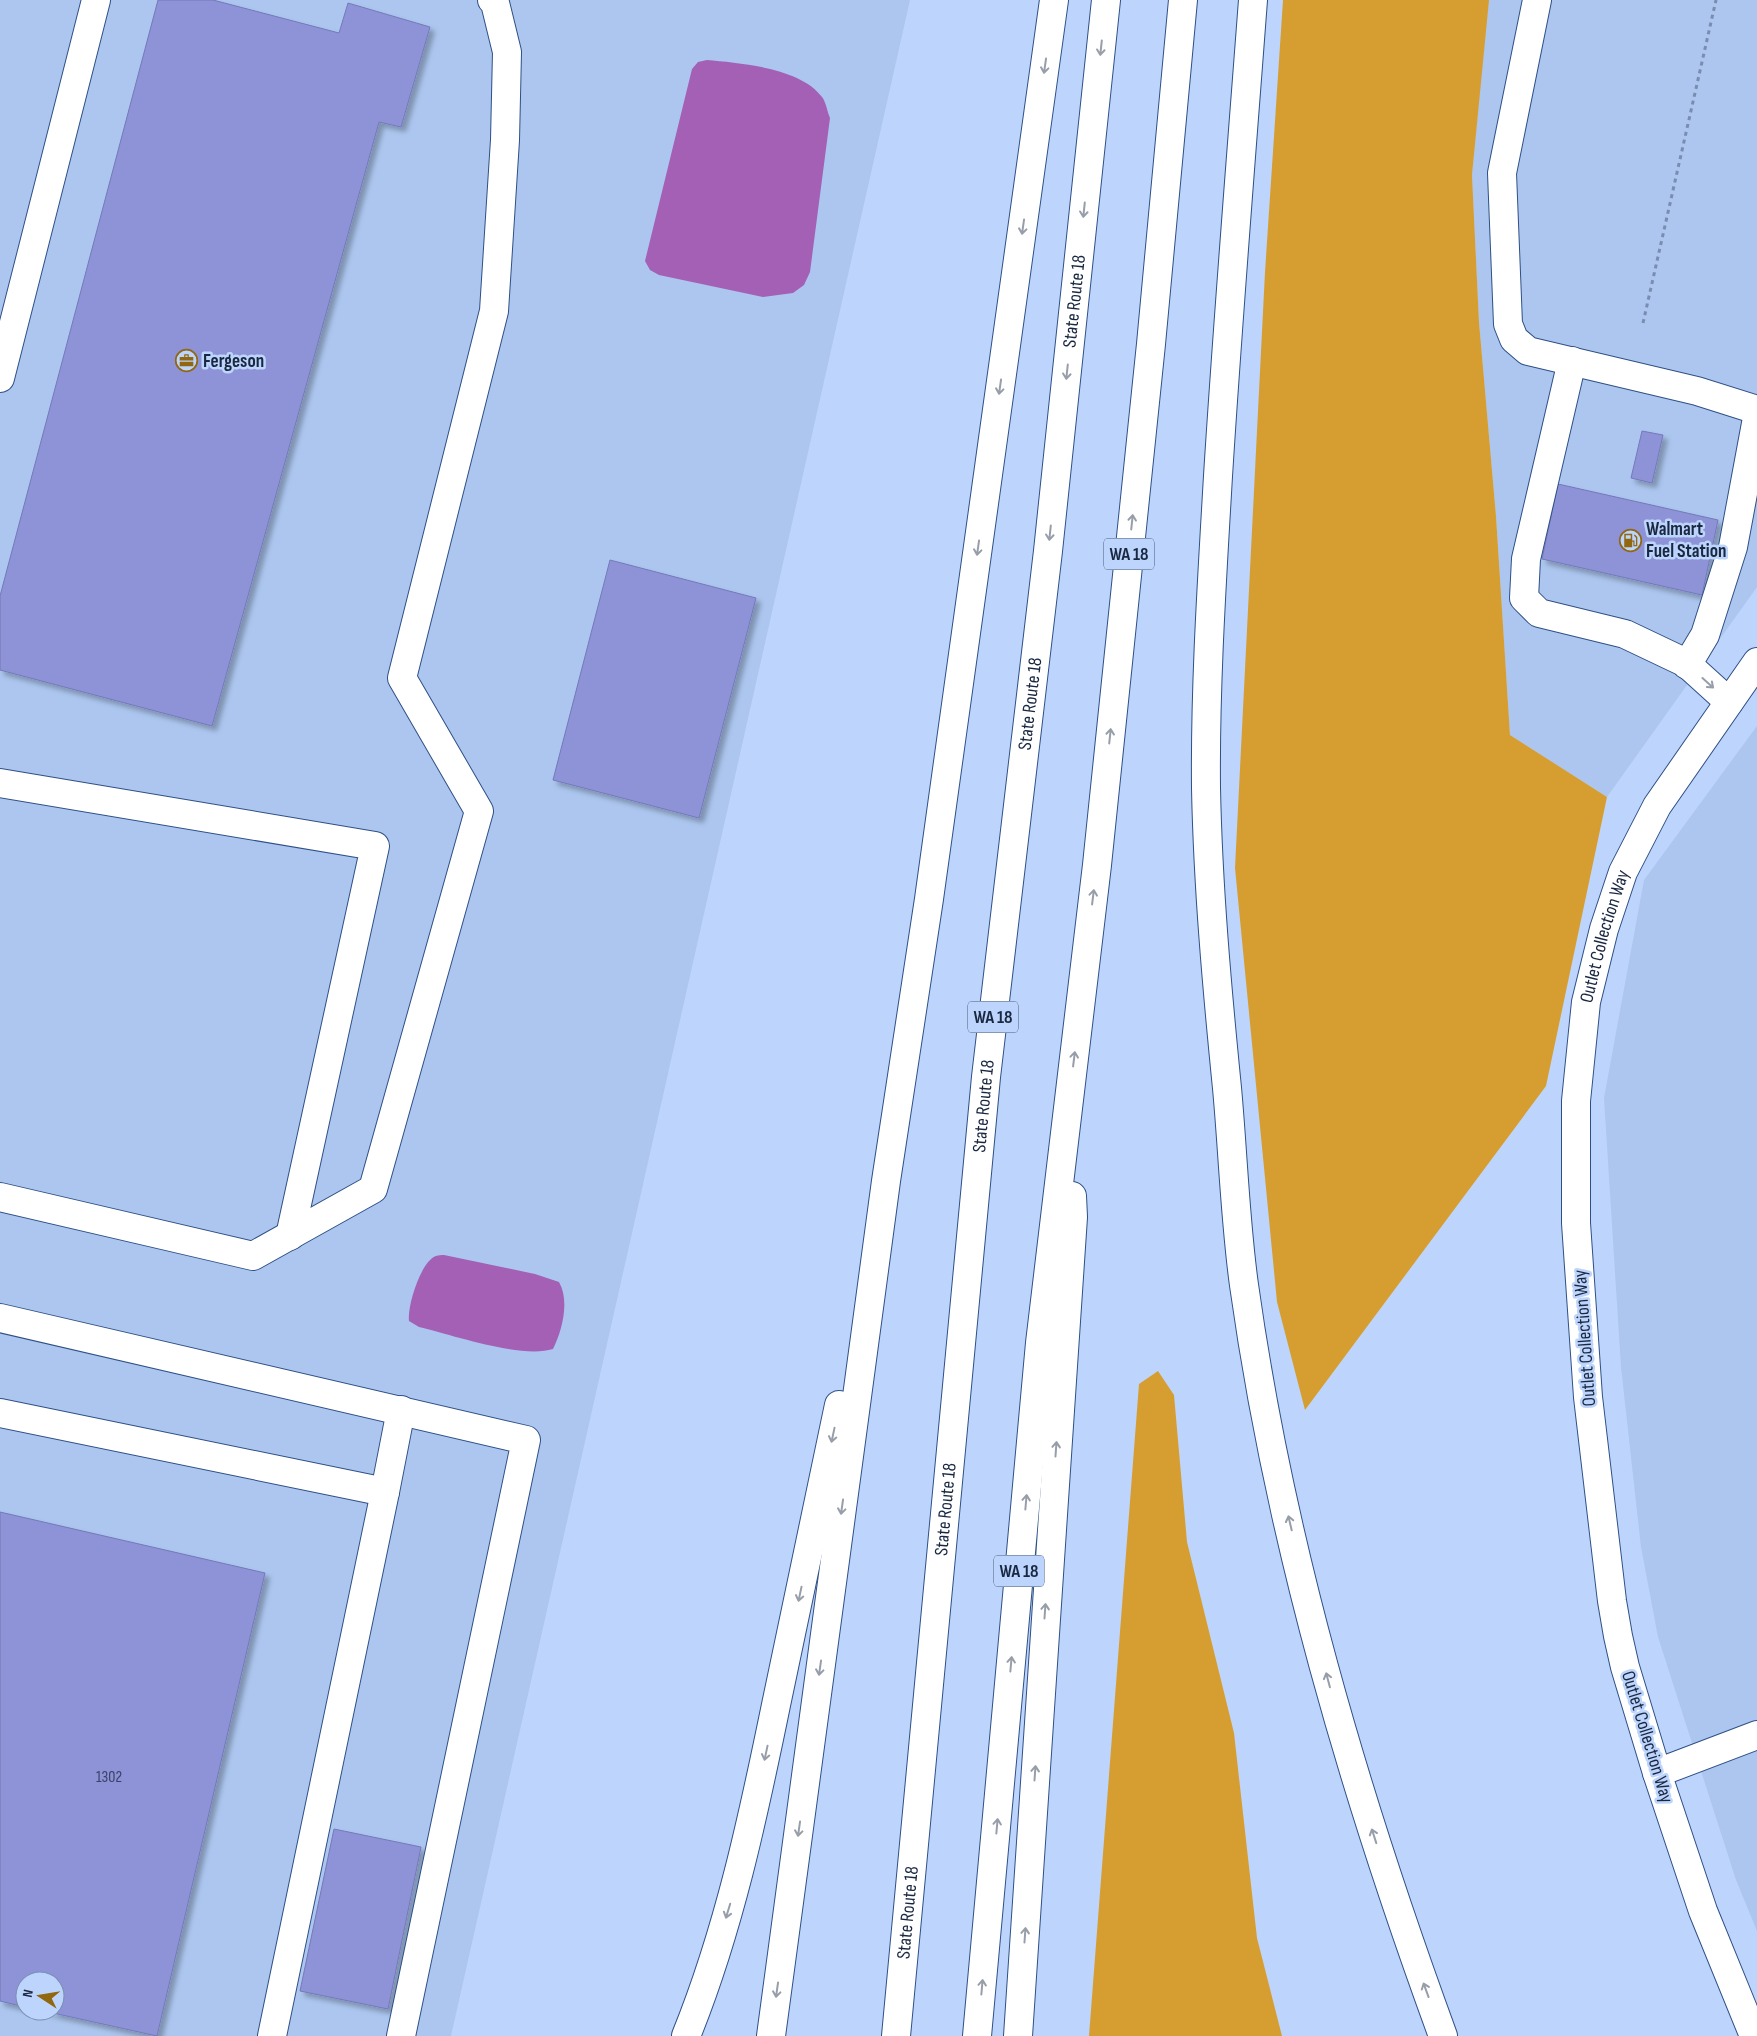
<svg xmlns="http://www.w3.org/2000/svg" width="1757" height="2036" font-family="'Sofia Sans Condensed',sans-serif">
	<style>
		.built { fill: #acc6ef; fill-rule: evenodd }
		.green { fill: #d69e31 }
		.water { fill: #a360b4 }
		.building { fill: #8d93d6; stroke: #7479ba; filter: url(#shadow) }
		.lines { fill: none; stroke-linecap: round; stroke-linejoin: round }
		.minor-casing { stroke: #2e5086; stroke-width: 30 }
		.highway-casing { stroke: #2e5086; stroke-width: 30 }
		.path { stroke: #798daf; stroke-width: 3; stroke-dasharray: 4 4; stroke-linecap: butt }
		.minor { stroke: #fff; stroke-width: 28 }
		.highway { stroke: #fff; stroke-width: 28 }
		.oneway { stroke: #989ea9 }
		.labels { text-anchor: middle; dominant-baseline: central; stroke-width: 5; stroke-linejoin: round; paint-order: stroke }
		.number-label { font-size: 16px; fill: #364266 }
		.shield { fill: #bdd5fc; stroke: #4a5b78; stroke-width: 1 }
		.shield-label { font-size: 18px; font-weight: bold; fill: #192740 }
		.street-label { font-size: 19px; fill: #192740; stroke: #bdd5fc }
		.poi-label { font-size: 19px; font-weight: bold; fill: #192740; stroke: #bdd5fc; text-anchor: start }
	</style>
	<defs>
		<filter id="shadow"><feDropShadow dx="4.5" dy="4.5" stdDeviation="2.5" flood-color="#0004"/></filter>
	</defs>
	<rect width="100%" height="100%" fill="#bdd5fc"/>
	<path class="built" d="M0,0h910l-459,2036h-451zM25,1981h30v30h-30z
		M1488,0h269v587l-150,210 -97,-62 -14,-219 -17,-194 -7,-147z
		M1757,726v1205l-21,-51 -78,-243 -17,-90 -20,-180 -17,-269 40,-218z"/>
	<path class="green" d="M1283,0h206l-17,175 7,147 17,194 14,219 97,62 -61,289 -241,324 -28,-108 -42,-434 30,-596z
		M1158,1371l16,24 13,147 47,191 23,205 25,98h-193l50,-652z"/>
	<path class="water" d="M707,60c33,3 94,8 115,37 4,5 5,14 8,21l-20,154 -6,13 -11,8 -30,4 -104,-22 -9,-5 -5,-9 47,-192 6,-7z
		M444,1255l91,19 24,8c11,19 3,49 -6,67 -32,10 -100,-14 -134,-22l-10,-6c-2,-15 12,-60 27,-65 3,-1 5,-1 8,-1z"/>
	<path class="building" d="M158,0h55l126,33 9,-30 82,24 -29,100 -22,-5 -167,604 -212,-56v-74z
		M1642,431l21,4 -11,48 -21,-5z
		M1558,484l160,36 -16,75 -160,-36z
		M610,560l146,38 -57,220 -146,-38z
		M0,1512l265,61 -108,463 -113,-25h11v-30h-30v26l-25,-6z
		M334,1829l87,18 -33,162 -88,-18z"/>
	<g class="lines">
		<defs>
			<g id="minor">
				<path d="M1537,0l-35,173 6,151 6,15 14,12 169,40 60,19"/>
				<path d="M1572,361l-46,198 -2,39 15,15 86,21 61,29 43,39"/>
				<path d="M0,378l96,-378"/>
				<path d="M1687,665l18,-30 28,-88 24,-129"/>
				<path d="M0,783l375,63 -85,390"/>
				<path d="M0,1197l253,59 120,-67 106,-378 -77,-133 92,-367 11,-171 2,-88 -12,-49 -3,-3"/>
				<path d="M0,1318l526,122 -125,596"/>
				<path d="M0,1413l385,79 -113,544"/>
				<path d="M385,1492l16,-82"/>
				<path d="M1657,1773l100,-38"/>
				<path id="s1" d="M1754,2036l-51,-125 -46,-138 -32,-106 -7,-31 -6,-35 -24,-204 -12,-174v-122l10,-99 18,-73 19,-57 34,-66 100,-144"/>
			</g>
			<g id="highway">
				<path d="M1253,0c-12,159 -25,317 -35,476 -6,104 -13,208 -12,312 2,100 11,200 21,300 6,65 8,132 17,197 36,257 110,508 199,751"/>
				<path d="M686,2036c43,-106 67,-219 90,-331 21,-100 42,-200 63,-300"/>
				<path d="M771,2036l115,-855 43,-282 125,-899"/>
				<path id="s2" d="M896,2036l90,-959 62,-526 58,-551"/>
				<path d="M977,2036l63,-693 57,-478 54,-521 32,-344"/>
				<path d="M1018,2036l55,-819 -1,-21"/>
			</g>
		</defs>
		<use href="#minor" class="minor-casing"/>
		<use href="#highway" class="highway-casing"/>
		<path class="path" d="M1643,323l73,-323"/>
		<use href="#minor" class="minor"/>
		<use href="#highway" class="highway"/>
	</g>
	<defs><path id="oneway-shaft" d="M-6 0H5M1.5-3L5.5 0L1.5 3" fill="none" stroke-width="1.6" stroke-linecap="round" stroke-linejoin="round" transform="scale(1.25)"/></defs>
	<g class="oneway">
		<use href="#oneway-shaft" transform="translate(1101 48) rotate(96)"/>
		<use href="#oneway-shaft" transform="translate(1045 66) rotate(98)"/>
		<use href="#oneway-shaft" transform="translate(1084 210) rotate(96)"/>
		<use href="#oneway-shaft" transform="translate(1023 227) rotate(98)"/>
		<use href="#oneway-shaft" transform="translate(1067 372) rotate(96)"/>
		<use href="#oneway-shaft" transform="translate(1000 387) rotate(98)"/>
		<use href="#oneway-shaft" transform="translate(1132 522) rotate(-84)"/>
		<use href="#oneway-shaft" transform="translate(1050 533) rotate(96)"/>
		<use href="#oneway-shaft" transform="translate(978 548) rotate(98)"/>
		<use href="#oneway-shaft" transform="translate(1708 683) rotate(42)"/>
		<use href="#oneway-shaft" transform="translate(1110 736) rotate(-84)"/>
		<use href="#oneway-shaft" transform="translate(1093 897) rotate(-83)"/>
		<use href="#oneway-shaft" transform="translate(1074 1059) rotate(-83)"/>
		<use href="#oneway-shaft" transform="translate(833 1435) rotate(102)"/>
		<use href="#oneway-shaft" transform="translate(1056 1449) rotate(-86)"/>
		<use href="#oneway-shaft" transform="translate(1026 1502) rotate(-85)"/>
		<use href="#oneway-shaft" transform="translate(842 1507) rotate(98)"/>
		<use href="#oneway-shaft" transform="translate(1290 1523) rotate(-103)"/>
		<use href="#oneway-shaft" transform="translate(800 1594) rotate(102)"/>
		<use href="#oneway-shaft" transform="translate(1045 1611) rotate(-86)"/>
		<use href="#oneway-shaft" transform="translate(1011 1664) rotate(-85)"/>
		<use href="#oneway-shaft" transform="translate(820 1668) rotate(98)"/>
		<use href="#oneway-shaft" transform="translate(1328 1680) rotate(-105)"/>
		<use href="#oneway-shaft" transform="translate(766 1753) rotate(102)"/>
		<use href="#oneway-shaft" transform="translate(1035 1773) rotate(-86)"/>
		<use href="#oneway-shaft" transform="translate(997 1826) rotate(-85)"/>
		<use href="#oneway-shaft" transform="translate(799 1829) rotate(98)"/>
		<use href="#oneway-shaft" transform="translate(1374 1836) rotate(-108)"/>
		<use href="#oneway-shaft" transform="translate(728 1911) rotate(107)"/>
		<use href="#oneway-shaft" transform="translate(1025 1935) rotate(-86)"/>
		<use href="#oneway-shaft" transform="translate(982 1987) rotate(-85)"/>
		<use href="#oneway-shaft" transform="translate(777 1990) rotate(98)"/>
		<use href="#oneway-shaft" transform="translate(1426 1990) rotate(-110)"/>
	</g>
	<defs>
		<symbol id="office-ring" viewBox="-11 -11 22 22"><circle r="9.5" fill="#bdd5fc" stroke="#91670f" stroke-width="1.5"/><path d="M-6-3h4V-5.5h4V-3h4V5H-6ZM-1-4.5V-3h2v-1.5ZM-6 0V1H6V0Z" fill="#91670f"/></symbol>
		<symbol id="fuel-ring" viewBox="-11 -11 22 22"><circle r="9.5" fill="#bdd5fc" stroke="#91670f" stroke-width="1.5"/><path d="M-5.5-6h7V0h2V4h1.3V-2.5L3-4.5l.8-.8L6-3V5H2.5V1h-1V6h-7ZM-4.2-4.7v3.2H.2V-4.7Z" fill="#91670f"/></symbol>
	</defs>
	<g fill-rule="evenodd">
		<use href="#office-ring" x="174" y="348" width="25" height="25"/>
		<use href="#fuel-ring" x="1618" y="528" width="25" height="25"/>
	</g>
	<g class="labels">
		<g class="number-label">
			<text x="109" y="1777">1302</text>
		</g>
		<g class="shield">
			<rect x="1104" y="538.5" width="50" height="31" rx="4"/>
			<rect x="968" y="1001.5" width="50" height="31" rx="4"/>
			<rect x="994" y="1555.5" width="50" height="31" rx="4"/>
		</g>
		<g class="shield-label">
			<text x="1129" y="554">WA 18</text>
			<text x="993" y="1017">WA 18</text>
			<text x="1019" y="1571">WA 18</text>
		</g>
		<g class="street-label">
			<text stroke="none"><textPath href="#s2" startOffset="1744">State Route 18</textPath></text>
			<text stroke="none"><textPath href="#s2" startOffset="1339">State Route 18</textPath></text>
			<text stroke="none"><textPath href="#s1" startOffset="1128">Outlet Collection Way</textPath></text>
			<text stroke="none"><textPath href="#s2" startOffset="934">State Route 18</textPath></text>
			<text transform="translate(1585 1338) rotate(-94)">Outlet Collection Way</text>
			<text stroke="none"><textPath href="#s2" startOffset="529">State Route 18</textPath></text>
			<text transform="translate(1647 1737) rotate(73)">Outlet Collection Way</text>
			<text stroke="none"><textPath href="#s2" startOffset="124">State Route 18</textPath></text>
		</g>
		<g class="poi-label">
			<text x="203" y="361">Fergeson</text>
			<text x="1646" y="529">Walmart<tspan x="1646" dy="22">Fuel Station</tspan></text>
		</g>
	</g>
	<g transform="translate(40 1996) rotate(282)"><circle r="24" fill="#bdd5fc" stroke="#7b8fb1"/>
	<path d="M0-4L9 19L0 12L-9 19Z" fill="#91670f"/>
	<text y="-8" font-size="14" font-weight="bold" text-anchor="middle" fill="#192740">N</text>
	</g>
</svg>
